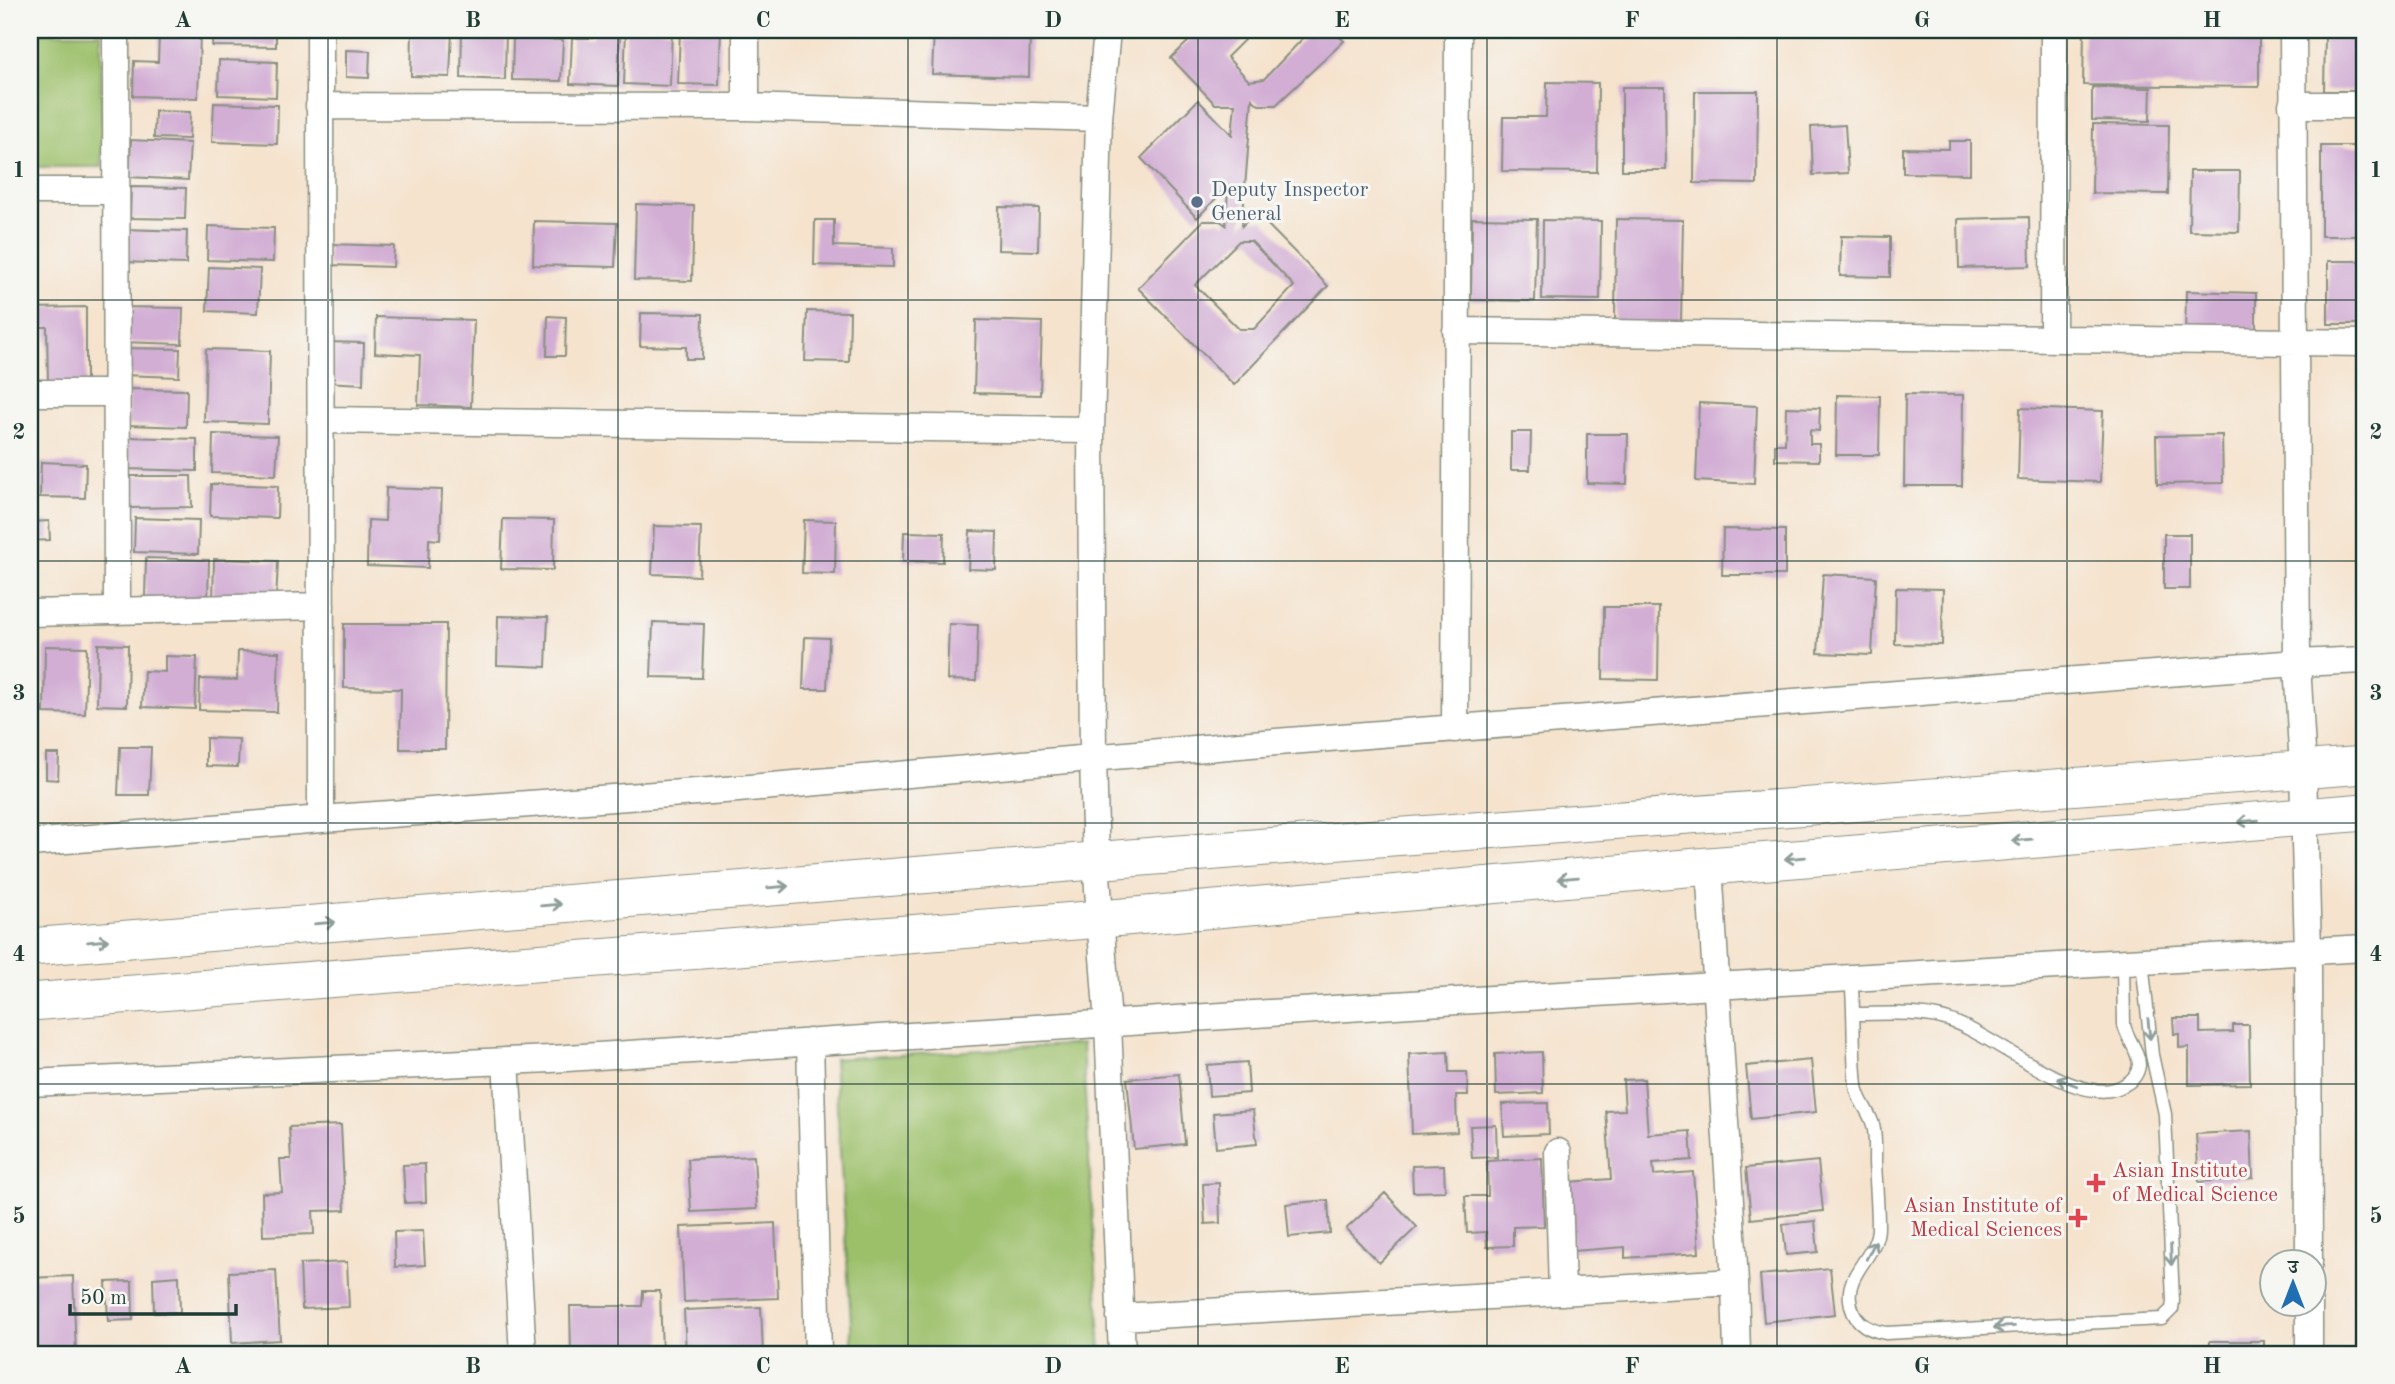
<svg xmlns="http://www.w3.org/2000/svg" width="2395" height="1384" font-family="'Old Standard TT','Noto Serif Devanagari',serif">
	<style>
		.green { fill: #9cc06a; stroke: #5e7e4f; stroke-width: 2 }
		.building { fill: #d2add4; fill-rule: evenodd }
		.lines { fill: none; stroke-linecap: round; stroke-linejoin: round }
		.service-casing { stroke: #8a9081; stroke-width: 15 }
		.minor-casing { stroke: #8a9081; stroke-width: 29 }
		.secondary-casing { stroke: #8a9081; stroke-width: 39 }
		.service { stroke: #fff; stroke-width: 12 }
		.minor { stroke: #fff; stroke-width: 26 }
		.secondary { stroke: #fff; stroke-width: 37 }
		.oneway { stroke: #8f9e9a }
		.grid { fill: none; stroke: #1f3d34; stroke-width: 2; stroke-opacity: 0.55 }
		.service-dot { fill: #5c6f8a; stroke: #f6f6f2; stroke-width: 2.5 }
		.health-dot { fill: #e0444e; stroke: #f6f6f2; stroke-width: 2.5 }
		.labels { text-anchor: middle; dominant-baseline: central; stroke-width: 6; stroke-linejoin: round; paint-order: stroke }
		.service-label { font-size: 21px; fill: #4e5e75; stroke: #f6f6f2; text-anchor: start }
		.health-label { font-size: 21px; fill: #be3a42; stroke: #f6f6f2; text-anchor: start }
		.neatline { fill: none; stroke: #1f3d34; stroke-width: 2.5 }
		.grid-label { font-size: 23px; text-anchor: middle; font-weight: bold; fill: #1f3d34 }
	</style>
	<rect width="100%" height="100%" fill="#f6f6f2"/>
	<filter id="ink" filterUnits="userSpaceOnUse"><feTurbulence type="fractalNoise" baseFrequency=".0143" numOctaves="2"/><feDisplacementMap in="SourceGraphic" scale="14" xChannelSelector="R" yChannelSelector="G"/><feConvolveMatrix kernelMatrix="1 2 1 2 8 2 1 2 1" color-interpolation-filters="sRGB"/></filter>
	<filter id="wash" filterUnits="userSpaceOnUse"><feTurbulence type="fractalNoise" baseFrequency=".00686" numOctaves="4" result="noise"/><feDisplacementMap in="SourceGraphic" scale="28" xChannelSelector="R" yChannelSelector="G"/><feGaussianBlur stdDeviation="1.57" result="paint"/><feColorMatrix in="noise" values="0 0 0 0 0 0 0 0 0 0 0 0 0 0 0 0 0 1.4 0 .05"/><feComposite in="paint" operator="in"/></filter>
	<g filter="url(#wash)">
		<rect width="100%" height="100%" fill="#f5e3ce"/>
		<path class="green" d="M30,33h71l1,134h-72z
			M1082,1044l19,310h-248l-19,-295z"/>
		<g id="blocks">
			<path class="building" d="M213,30h63v17l-64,-1z
				M412,30h40l-2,47 -39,-1z
				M462,30h44l-1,50 -44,-2z
				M594,30h26l-2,56 -48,-2 2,-46h21z
				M626,30h46l-2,56 -46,-2z
				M680,30h41l-2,55 -41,-1z
				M934,30h96l-1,47 -97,-3z
				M1200,30h54l-27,27 22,24 15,-2 42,-44 -6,-5h33l11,11 -68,64h-17l-7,-6 -10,127 6,-6h15l65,66 -94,99 -96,-97 65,-67h17l6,4 2,-39 -31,32 -56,-60 57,-58 34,35 3,-31h-20l-44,-46zM1239,241h12l43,45 -40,43h-15l-44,-44z
				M2084,30h175v57l-176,-2z
				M159,34l41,1 -2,63 -65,-2 1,-35 24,1z
				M2325,35h40v56h-41z
				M513,38l50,2 -2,41 -49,-1z
				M346,50l24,1 -1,27 -23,-1z
				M219,60l58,2 -1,35 -58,-2z
				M1547,82l51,1 -1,89 -95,-1 1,-54h43z
				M1622,87h43l1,83h-44z
				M2092,87l59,1 -1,33 -58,-1z
				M1695,91h63l-1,93 -63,-1z
				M214,103l64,2 -1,39 -65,-2z
				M155,111l35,1 -1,27 -35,-1z
				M2093,124l76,1 -1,69 -76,-1z
				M1845,125l3,48 -35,2 -2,-48z
				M131,140l59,3 -2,37 -59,-3z
				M1949,141h21v33l-67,-1v-25l46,1z
				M2321,146h44v90h-44z
				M2190,171h50l-1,61 -50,-1z
				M131,187l55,1 -1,31 -55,-1z
				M636,204l58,2 -2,75 -58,-1z
				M999,207l40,1 -1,43 -40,-1z
				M2029,217l1,49 -71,2 -1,-49z
				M1472,218l65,1 -2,82 -64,-1z
				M1616,219l67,1 -2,104h-66z
				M815,220h19v26l59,2v19l-79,-2z
				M1543,220l58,1 -1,79 -58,-1z
				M30,221h6l-2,63h-4z
				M534,221l83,2 -2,44 -82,-2z
				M208,226l66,2 -1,34 -66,-2z
				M121,229l66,2 -1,33 -66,-2z
				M1841,236l49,1v40l-50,-1z
				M328,244l66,2 -1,21 -65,-2z
				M2328,261h37v63h-37z
				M209,267l51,2 -2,44 -51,-2z
				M2186,291l70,2v44h-71z
				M86,307v76l-38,1 -1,-57h-17v-19z
				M121,307l62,1 -1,36 -62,-2z
				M807,311l43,1 -1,50 -44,-1z
				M641,313l62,1 -1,45h-16v-12l-46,-1z
				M548,316l18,1 -1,39h-18z
				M376,317l98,3 -3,87 -53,-2 2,-50 -45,-2z
				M976,320l66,2 -2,73 -66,-2z
				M326,342l38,1 -1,41 -39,-2z
				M122,348l58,1 -1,28 -58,-2z
				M206,349l64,2 -2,73 -64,-2z
				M129,389l58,1 -1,37 -59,-2z
				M1905,394l58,1 -1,91h-58z
				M1837,395l43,1 -1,59h-43z
				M1699,403l58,3 -3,78 -58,-3z
				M1786,407l34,1 -1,23 -9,-1v14h9v17l-44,-1v-16h10z
				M2020,408l83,3 -3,71 -82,-3z
				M1511,432h20l-1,38h-19z
				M213,434l65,2 -2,39 -64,-2z
				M1587,434h41l-1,50 -40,-1z
				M2222,435l1,48 -66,1 -1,-48z
				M127,437l70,2v32l-71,-2z
				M41,462l45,2 -1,34 -45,-1z
				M127,476h64l1,31 -65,1z
				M211,484l67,2 -1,32 -67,-2z
				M386,488l56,2 -2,50 -11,-1 -1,29 -61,-2 1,-46 17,1z
				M135,518l64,2 -1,34 -64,-2z
				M503,519l51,1 -1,50 -52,-1z
				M804,520l32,1 -1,53 -33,-1z
				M49,521l1,19 -20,1v-19z
				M654,526l47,1 -2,49 -47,-2z
				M1723,529l62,1v45h-63z
				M970,531l27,1 -1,38 -28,-1z
				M904,532l40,1 -1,29 -40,-1z
				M2164,534h26v55h-26z
				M146,558l63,2 -1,40 -63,-1z
				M214,559l64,2 -2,41 -63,-2z
				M1823,574l53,3 -4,78 -54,-2z
				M1896,588l47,1 -1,56 -47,-1z
				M1604,607h55l-1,73 -55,-1z
				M498,616l50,1 -2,50 -49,-2z
				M653,622l51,2 -2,54 -51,-1z
				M344,624h102l-1,125h-45l1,-60 -57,-1z
				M949,624l29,1 -2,56 -29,-1z
				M805,637l24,1 -2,51h-24z
				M98,644l30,1 -1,61 -30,-1z
				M45,646l42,1 -2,67 -41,-1z
				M238,651l41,1 -2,60 -78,-2 1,-31 37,1z
				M165,656l32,1 -2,52 -53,-2 2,-36 21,1z
				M206,738l33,1 -1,28 -32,-1z
				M120,747h31l-2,48h-31z
				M30,748l6,1 -1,19h-5z
				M46,754h13l-1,26 -12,-1z
				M2173,1018h27v15l33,-1v-7h16l1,59 -61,1v-38l-10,1v-14h-5z
				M1448,1052l1,20h18l1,23h-12l1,37 -45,2 -3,-80z
				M1542,1052l1,41 -47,2 -1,-41z
				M1811,1060l5,52 -65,7 -5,-53z
				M1247,1062l2,31 -40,3 -2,-31z
				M1179,1074l6,70 -51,5 -7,-70z
				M1644,1079l4,55 42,-3 2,29 -39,3 1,12 39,-3 6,81 -74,5v-11l-53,4 -5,-69 44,-3 -5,-68 19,-1 -2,-30z
				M1548,1103l1,31 -45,2 -2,-32z
				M1253,1110l4,34 -41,4 -3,-35z
				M341,1125l4,85 -32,1 1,23 -51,2 -1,-43 20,-1 -2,-33h11l-2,-32z
				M1496,1125l1,32 -25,1 -2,-32z
				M2251,1131l2,47 -54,4 -3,-48z
				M754,1156l3,53 -66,3 -3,-53z
				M1542,1158l2,68 -31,1v19l-26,1 -1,-15 -19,1 -2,-37h23l-1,-35z
				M1818,1161l5,50 -72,8 -5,-51z
				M425,1164l1,38 -21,1 -2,-38z
				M1444,1165l1,26 -32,1 -1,-26z
				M1219,1183l1,40 -15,1 -2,-40z
				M1385,1193l32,34 -38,36 -33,-34z
				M1328,1200l2,33 -41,4 -3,-33z
				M1815,1221l3,31 -32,3 -3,-31z
				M775,1223l3,75 -94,4 -3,-75z
				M423,1231l2,34 -30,2 -1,-35z
				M347,1262l2,45 -47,2 -2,-45z
				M1830,1268l5,46 -71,8 -4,-47z
				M276,1270l4,70 -48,3 -3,-71z
				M73,1276l3,78h-46v-76z
				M179,1276l1,36 -26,1 -1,-35z
				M132,1281l1,39 -25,1 -2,-39z
				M643,1291h17l2,63h-43v-4l-15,1v3h-33l-1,-48h72z
				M761,1307l2,47h-77l-2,-44z
				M2210,1341h54v13h-54z
				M1809,1348h12v4h21l1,2h-41v-2h7z"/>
		</g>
	</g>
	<g filter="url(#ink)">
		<use href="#blocks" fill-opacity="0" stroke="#8a9081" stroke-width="2"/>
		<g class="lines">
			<defs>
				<path id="service" d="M1851,978c4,36 1,72 5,107 1,15 13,25 17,40 3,11 2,25 2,37 1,22 3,43 3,65 0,28 -32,45 -28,73 2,21 17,30 36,33l276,-14 10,-10 1,-8 -8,-187 -13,-59 -10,-94
					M1855,1014c30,0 61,-3 90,5 46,12 135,94 179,66 8,-4 14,-11 15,-20 0,-14 -12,-26 -15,-40l-1,-62"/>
				<path id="minor" d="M116,30l1,581
					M320,30l1,789
					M1107,30l-8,88 -8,312 2,328 3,104 12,162 14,330
					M2293,30l4,633 6,106 5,182 1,311
					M2292,105h73
					M319,106l427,1 353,11
					M746,107v-77
					M30,191h85
					M1456,331l909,12
					M2053,338l1,-308
					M30,393h85
					M320,420l771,10
					M30,613l291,-7
					M1455,729l3,-699
					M30,843l291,-24 417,-30 513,-45 1046,-81 68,-3
					M1709,866l26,416 2,72
					M810,1042l8,312
					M506,1061l17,293
					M30,1083l521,-24 907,-58 907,-53
					M1558,1152l4,140
					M2309,1304v50
					M1120,1317l615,-35"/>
				<path id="secondary" d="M30,947l1348,-109 987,-73
					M30,1002l1071,-83 608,-53 656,-54"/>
			</defs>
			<use href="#service" class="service-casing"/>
			<use href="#minor" class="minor-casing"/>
			<use href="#secondary" class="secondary-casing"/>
			<use href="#service" class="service"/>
			<use href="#minor" class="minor"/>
			<use href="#secondary" class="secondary"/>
		</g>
		<defs><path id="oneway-shaft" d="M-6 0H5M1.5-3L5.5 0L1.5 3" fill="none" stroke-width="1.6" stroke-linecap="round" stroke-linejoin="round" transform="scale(1.75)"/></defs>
		<g class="oneway">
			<use href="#oneway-shaft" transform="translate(2248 821) rotate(175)"/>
			<use href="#oneway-shaft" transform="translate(2022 840) rotate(175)"/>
			<use href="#oneway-shaft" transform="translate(1795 858) rotate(175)"/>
			<use href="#oneway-shaft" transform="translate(1568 878) rotate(175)"/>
			<use href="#oneway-shaft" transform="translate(778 887) rotate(-5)"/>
			<use href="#oneway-shaft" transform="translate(551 905) rotate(-5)"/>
			<use href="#oneway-shaft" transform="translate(325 923) rotate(-5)"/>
			<use href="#oneway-shaft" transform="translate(98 941) rotate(-5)"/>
			<use href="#oneway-shaft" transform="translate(2149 1029) rotate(84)"/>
			<use href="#oneway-shaft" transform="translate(2067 1082) rotate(-159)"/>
			<use href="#oneway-shaft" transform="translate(1871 1250) rotate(-63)"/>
			<use href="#oneway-shaft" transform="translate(2171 1255) rotate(88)"/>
			<use href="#oneway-shaft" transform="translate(2004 1327) rotate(177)"/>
		</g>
	</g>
	<path class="grid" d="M328,30v1324M618,30v1324M908,30v1324M1198,30v1324M1487,30v1324M1777,30v1324M2067,30v1324M30,300h2335M30,561h2335M30,823h2335M30,1084h2335"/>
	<circle class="service-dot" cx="1197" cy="202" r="7"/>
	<g class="health-dot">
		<path d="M2092.5 1172.5h7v7h7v7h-7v7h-7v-7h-7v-7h7z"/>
		<path d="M2074.5 1207.5h7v7h7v7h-7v7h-7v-7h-7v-7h7z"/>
	</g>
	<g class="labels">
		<g class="service-label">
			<text x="1211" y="190">Deputy Inspector<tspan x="1211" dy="24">General</tspan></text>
		</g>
		<g class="health-label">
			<text x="2112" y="1171">Asian Institute<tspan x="2112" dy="24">of Medical Science</tspan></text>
			<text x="2062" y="1206" text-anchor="end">Asian Institute of<tspan x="2062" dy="24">Medical Sciences</tspan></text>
		</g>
	</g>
	<rect width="2395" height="1384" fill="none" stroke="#f6f6f2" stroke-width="77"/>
	<g transform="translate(2293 1283)"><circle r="33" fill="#f6f6f2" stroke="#a0aca6" stroke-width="2"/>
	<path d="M0-5L12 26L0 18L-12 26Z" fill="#1f6fb2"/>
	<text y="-10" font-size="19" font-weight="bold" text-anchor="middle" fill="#1f3d34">उ</text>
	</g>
	<path d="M70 1304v10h166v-10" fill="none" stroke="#1f3d34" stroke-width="3.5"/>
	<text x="80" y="1304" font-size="21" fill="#1f3d34" stroke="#f6f6f2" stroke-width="5" paint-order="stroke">50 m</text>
	<rect x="38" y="38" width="2318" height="1308" class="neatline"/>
	<g class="grid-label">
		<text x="183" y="27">A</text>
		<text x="473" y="27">B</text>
		<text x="763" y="27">C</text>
		<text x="1053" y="27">D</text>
		<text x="1342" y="27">E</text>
		<text x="1632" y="27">F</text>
		<text x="1922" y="27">G</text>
		<text x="2212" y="27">H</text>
		<text x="19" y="177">1</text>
		<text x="2376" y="177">1</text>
		<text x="19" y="439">2</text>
		<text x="2376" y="439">2</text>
		<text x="19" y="700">3</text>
		<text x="2376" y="700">3</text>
		<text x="19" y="961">4</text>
		<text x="2376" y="961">4</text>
		<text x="19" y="1223">5</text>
		<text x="2376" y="1223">5</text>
		<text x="183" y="1373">A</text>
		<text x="473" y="1373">B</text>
		<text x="763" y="1373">C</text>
		<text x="1053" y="1373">D</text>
		<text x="1342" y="1373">E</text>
		<text x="1632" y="1373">F</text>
		<text x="1922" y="1373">G</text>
		<text x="2212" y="1373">H</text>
	</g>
</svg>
